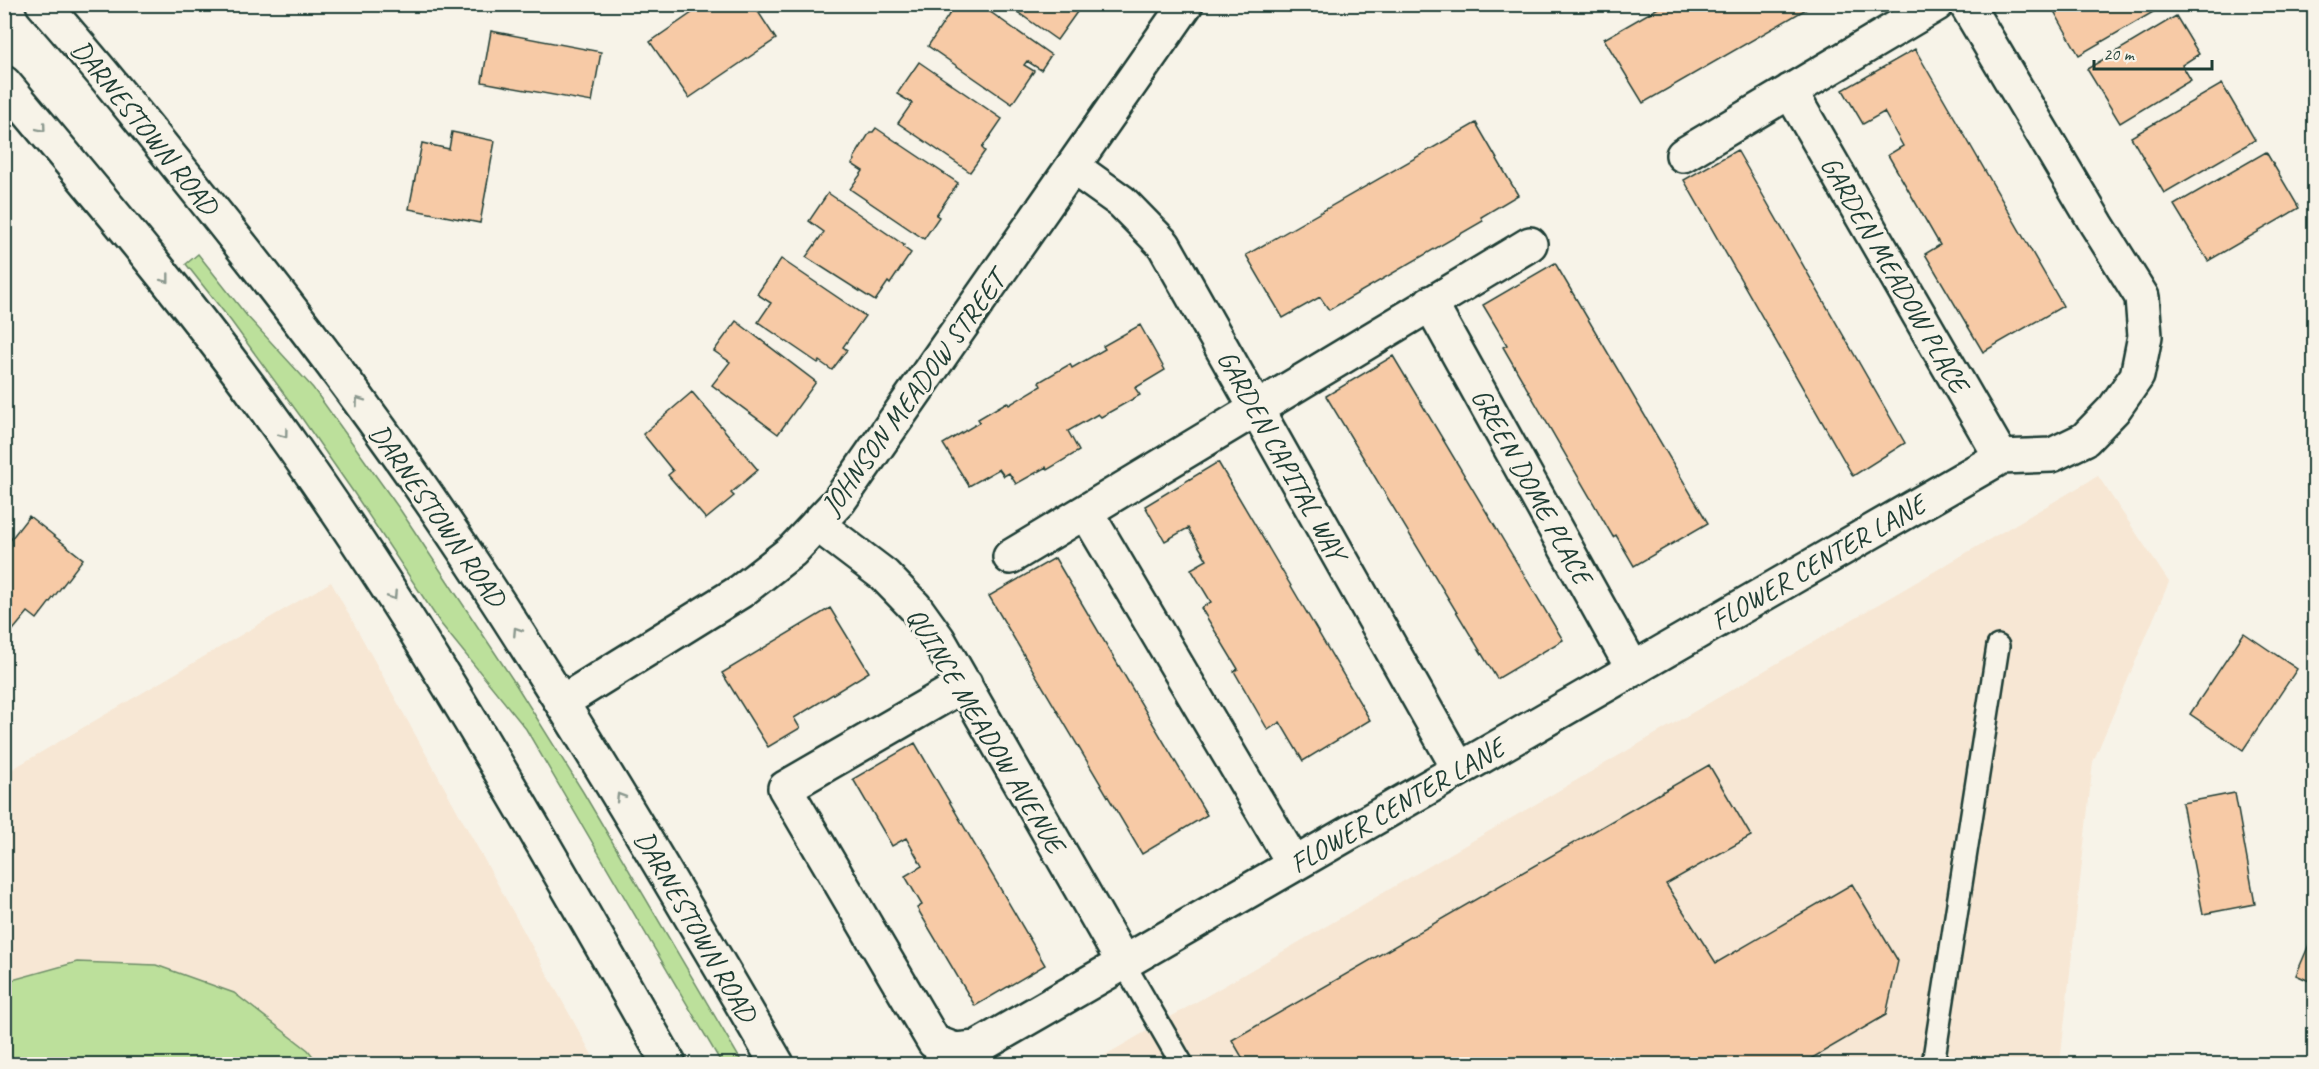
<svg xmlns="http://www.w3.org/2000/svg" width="2319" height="1069" font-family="Caveat,sans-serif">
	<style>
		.built { fill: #f7e7d4 }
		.green { fill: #bce09b; stroke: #6e8e68; stroke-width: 1.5 }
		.building { fill: #f7caa6; stroke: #1f3d34; stroke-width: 1.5 }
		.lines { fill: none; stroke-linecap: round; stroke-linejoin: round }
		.lane-casing { stroke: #1f3d34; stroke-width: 26 }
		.street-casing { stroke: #1f3d34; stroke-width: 38 }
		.primary-casing { stroke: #1f3d34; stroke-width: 38 }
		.lane { stroke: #f7f3e8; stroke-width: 21 }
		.street { stroke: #f7f3e8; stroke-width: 33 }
		.primary { stroke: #f7f3e8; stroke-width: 33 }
		.oneway { stroke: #8b988e }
		.labels { text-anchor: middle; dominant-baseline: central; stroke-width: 6; stroke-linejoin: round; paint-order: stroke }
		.street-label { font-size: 28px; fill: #1f3d34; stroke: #f7f3e8 }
	</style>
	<rect width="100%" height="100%" fill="#f7f3e8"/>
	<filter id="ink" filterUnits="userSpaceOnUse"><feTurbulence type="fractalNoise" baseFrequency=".0167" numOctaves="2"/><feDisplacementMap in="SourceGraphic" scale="12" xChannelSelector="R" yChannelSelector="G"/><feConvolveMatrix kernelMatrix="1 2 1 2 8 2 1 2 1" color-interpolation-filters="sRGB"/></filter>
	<g filter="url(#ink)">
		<path class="built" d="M2098,476l71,106 -76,180 -33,302h-970z
			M331,582l266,482h-592l-1,-290z"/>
		<path class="green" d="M198,254l49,62 66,72 88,123 112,169 70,112 160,272h-21l-196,-335 -85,-105 -87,-131 -53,-76 -70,-96 -45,-57z
			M77,962l79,3 78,28 74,57 11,14h-314v-82z"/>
		<path class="building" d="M705,4h48l23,35 -87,59 -39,-56z
			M956,4h23l72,51 -10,15 -14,-9 -3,4 10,6 -22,33 -84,-58z
			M1006,4h75l1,1 -25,35z
			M1665,4h150l-172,99 -39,-64z
			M2050,4h117l-88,51z
			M2176,16l23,38 -17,11 9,15 -71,43 -33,-54z
			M491,31l110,21 -9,50 -110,-20z
			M1915,49l148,257 -80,46 -58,-98 15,-9 -52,-90 15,-9 -19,-34 -21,12 -20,-34z
			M919,62l83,57 -20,29 3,3 -15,21 -72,-49 14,-20 -15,-9z
			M2222,84l33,56 -91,53 -33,-56z
			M1476,123l42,72 -37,22 2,4 -154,89 -9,-13 -37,21 -37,-63z
			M876,128l82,55 -22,32 3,2 -15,22 -74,-50 13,-18 -11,-7 3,-4 -1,-2 16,-26h3z
			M452,132l43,9 -15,82 -71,-14 13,-66 27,6z
			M1737,150l168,293 -52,33 -169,-296z
			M2266,152l33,56 -91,53 -34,-56z
			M828,193l76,52 -1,2 8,6 -21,31 -2,-2 -13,19 -69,-44 18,-25 -15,-11z
			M781,259l84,57 -22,31 4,3 -15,20 -13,-9 -1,2 -60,-41 13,-19 -14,-9z
			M1555,263l153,260 -74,43 -18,-31 -3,2 -110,-190 4,-2 -24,-40z
			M736,321l80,61 -38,52 -66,-49 18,-23 -16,-11z
			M1140,325l25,45 -30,18 5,7 -39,22 -3,-3 -30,17 11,20 -32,19 -1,-3 -30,17 -7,-11 -5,3 -5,-7 -30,17 -26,-42 37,-22 -2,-3 29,-17 2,3 32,-19 -2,-4 31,-18 2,4 33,-19 -2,-3z
			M1393,356l170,284 -66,39 -171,-283z
			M692,392l66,78 -27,23 3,3 -28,23 -38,-44 5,-4 -30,-37z
			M1218,462l152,258 -67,41 -23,-39 -12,8 -34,-59 4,-2 -37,-61 10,-6 -20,-33 16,-9 -19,-32 -23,13 -20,-35z
			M29,516l54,43 -46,60 -9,-7 -24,29v-93z
			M1055,558l152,257 -65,39 -153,-258z
			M830,608l39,64 -75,46 6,10 -32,19 -46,-74z
			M2244,633l53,36 -54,81 -53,-36z
			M915,743l130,222 -70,41 -58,-98 5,-3 -17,-29 17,-10 -16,-28 -14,8 -39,-67z
			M1709,765l42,71 -85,48 50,79 136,-79 46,77 -12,54 -84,49h-556l-14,-24z
			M2235,793l20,111 -52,10 -21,-111z
			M2314,933v50l-18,-8z"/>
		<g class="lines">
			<defs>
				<path id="lane" d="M1123,962l59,102
					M1933,1064l65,-418"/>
				<path id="street" d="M1790,91l211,366
					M1683,155l254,-151
					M1073,167l49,35 42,43 295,524
					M1430,303l203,366
					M1086,512l208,352
					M817,524l67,51 31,32 23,32 185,323
					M1010,557l520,-313
					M965,684l-180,104 149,254 21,8 21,-2 1025,-591 51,-2 33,-16 29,-30 23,-33 8,-40 -3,-39 -45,-72 -131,-221
					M562,702l179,-111 51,-40 47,-50 347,-497"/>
				<path id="primary" d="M43,4c55,62 106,126 157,190 99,123 195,250 281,382 104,159 201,324 296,488
					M4,83c102,121 203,241 293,370 138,195 254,405 372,611"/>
			</defs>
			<use href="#lane" class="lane-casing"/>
			<use href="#street" class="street-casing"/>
			<use href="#primary" class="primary-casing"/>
			<use href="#lane" class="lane"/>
			<use href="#street" class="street"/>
			<use href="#primary" class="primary"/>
		</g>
		<defs><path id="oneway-chevron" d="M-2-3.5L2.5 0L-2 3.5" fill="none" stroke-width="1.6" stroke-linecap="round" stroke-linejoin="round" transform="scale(1.5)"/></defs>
		<g class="oneway">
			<use href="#oneway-chevron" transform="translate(42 128) rotate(50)"/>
			<use href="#oneway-chevron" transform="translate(166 279) rotate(52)"/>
			<use href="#oneway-chevron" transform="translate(359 401) rotate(-126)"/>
			<use href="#oneway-chevron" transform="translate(284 434) rotate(53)"/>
			<use href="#oneway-chevron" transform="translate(393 596) rotate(57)"/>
			<use href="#oneway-chevron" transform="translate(517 631) rotate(-123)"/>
			<use href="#oneway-chevron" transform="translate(620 797) rotate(-121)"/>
		</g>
	</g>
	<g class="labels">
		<g class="street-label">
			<text transform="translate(145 127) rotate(51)">DARNESTOWN ROAD</text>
			<text transform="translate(1895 274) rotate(60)">GARDEN MEADOW PLACE</text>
			<text transform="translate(913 393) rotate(-54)">JOHNSON MEADOW STREET</text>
			<text transform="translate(1282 455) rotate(61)">GARDEN CAPITAL WAY</text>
			<text transform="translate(1532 486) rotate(61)">GREEN DOME PLACE</text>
			<text transform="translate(438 515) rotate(55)">DARNESTOWN ROAD</text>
			<text transform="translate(1818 562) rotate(-30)">FLOWER CENTER LANE</text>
			<text transform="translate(986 730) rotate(59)">QUINCE MEADOW AVENUE</text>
			<text transform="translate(1397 805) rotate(-30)">FLOWER CENTER LANE</text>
			<text transform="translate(696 926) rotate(60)">DARNESTOWN ROAD</text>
		</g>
	</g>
	<rect width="2319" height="1069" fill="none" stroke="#f7f3e8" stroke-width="24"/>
	<rect x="12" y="12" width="2295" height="1045" fill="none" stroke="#1f3d34" stroke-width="2" filter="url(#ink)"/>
	<path d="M2094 60v9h118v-9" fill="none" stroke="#1f3d34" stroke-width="3"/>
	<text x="2103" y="60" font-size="18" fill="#1f3d34" stroke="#f7f3e8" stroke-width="4.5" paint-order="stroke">20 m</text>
</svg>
